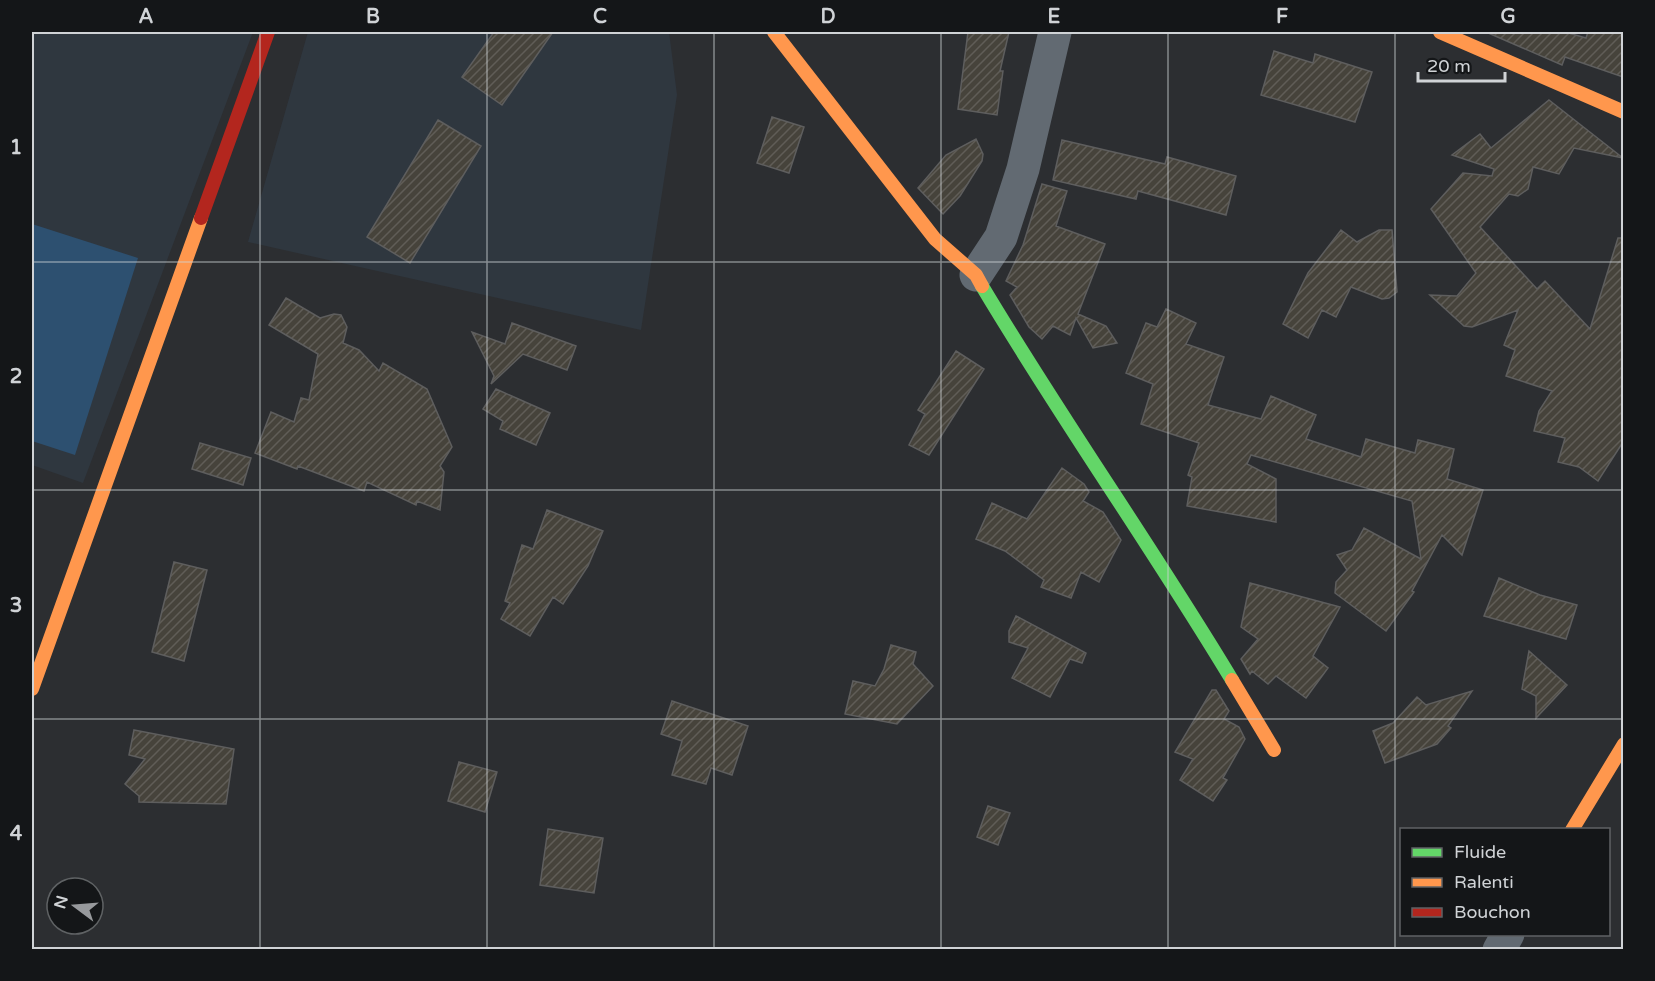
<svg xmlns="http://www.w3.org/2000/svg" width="1655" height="981" font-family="'Varela Round',sans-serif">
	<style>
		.built { fill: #2f373f }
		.green { fill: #2d5070 }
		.building { fill: url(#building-hatch); stroke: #5e5e5e; stroke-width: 1.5 }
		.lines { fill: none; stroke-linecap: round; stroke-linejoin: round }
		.street { stroke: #626a72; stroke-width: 33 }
		.fast { stroke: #63d668; stroke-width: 14 }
		.slow { stroke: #ff974d; stroke-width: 14 }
		.jam { stroke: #b3261e; stroke-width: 14 }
		.grid { fill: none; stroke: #d0d3d6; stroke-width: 1.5; stroke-opacity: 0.55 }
		.neatline { fill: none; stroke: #d0d3d6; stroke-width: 2 }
		.grid-label { font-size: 20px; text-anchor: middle; font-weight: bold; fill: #d0d3d6 }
	</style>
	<defs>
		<pattern id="building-hatch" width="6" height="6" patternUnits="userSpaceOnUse" patternTransform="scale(1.5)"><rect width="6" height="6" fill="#46433b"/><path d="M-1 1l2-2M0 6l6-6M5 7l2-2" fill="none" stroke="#605d57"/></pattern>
	</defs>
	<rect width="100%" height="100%" fill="#2c2e31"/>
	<path class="built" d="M32,32h221l-170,451 -51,-18z
		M308,32h361l8,63 -36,235 -393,-88z"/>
	<path class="green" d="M32,224l106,34 -63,197 -43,-14z"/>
	<path class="building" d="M494,32h59l-51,73 -40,-28z
		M968,32h41l-9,39h3l-6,44 -39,-6z
		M1486,32h79l21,6 2,-6h35v45l-58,-20 -3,8z
		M1274,51l39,12 2,-9 57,18 -17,50 -94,-27z
		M1549,100l74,58 -49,-10 -15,26 -26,-7 -5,22 -10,7 -9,-2 -29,33 57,62 8,-8 45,48 28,-91h5v204l-25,39 -19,-14 -21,-5 7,-24 -31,-7 5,-20 13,-20 -46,-15 9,-26 -11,-5 14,-35 -46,17 -8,-1 -34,-31 27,1 19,-23 -45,-64 32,-36 29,3 2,-7 -42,-14 28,-21 11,14z
		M772,117l32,10 -15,46 -32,-10z
		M438,120l43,26 -71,117 -43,-26z
		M976,139l7,15 -1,7 -22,35 -17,18 -25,-26 28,-33z
		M1062,140l103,24 2,-7 69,19 -10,39 -88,-24 -2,8 -83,-19z
		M1042,184l25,7 -11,35 49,18 -27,70 28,12 11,17 -24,5 -17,-30 -6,17 -17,-9 -11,13 -13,-12 -19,-32 7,-8 -11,-6 17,-36z
		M1341,230l16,12 22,-12h13l5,62 -8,6 -7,1 -31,-12 -15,30 -14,-7 -14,28 -25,-14 25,-51z
		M286,298l34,20 14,-4 7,1 6,12 -4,16 16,7 20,21 4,-8 44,26 25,58 -12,19 4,6 -4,38 -23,-9 -1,4 -49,-23 -3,9 -66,-25 -1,3 -42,-16 16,-41 23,10 7,-24 8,2 9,-46 -49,-29z
		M1166,309l30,14 -10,21 38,13 -16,48 53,14 10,-23 45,19 -10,24 55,18 5,-18 49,14 3,-13 36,9 -7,30 36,11 -21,65 -20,-20 -30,56 2,1 -28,39 -51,-38 1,-11 11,-12 -10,-15 15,-5 12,-22 57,31 -9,-58 -161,-46 -4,9 29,15v43l-89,-16 5,-29 -4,-2 11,-32 -58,-19 12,-40 -27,-11 20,-50 11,4z
		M512,323l64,23 -9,24 -44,-16 -32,30 3,-8 -22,-44 33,12z
		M956,351l28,18 -55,86 -20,-10 16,-31 -7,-4z
		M496,389l54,24 -14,32 -36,-16 3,-8 -20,-12z
		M200,443l51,15 -8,27 -51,-16z
		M1062,468l22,16 5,8 -6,9 20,11 18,28 -22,42 -18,-10 -10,26 -30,-11 3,-7 -39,-29 -29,-12 16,-36 35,16z
		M547,510l56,21 -15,35 -25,38 -10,-7 -23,39 -29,-17 9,-16 -5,-2 17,-56 11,4z
		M174,562l33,8 -23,91 -32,-9z
		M1499,578l41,17 37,10 -11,34 -82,-23z
		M1250,583l90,24 -27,49 15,12 -22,30 -30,-22 -8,8 -16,-13 -2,3 -9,-15 17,-20 -17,-12z
		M1016,616l70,37 -4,10 -12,-4 -20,38 -38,-19 16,-30 -19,-6v-11z
		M891,645l25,7 -3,12 20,22 -36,38 -52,-10 8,-33 22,5 9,-17z
		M1529,651l38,34 -31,33v-22l-14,-7z
		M1212,690h4l13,21 -5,8 15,8 6,12 -22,39 4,2 -14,21 -33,-21 13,-21 -18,-7z
		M1472,691l-24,35 3,2 -14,16 -52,19 -12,-32 20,-8 24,-26 9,8z
		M672,701l76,25 -16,49 -21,-7 -5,16 -34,-9 10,-34 -21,-7z
		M134,730l100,19 -8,55 -87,-2v-6l-14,-12 20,-25 -16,-4z
		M459,762l38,10 -12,40 -37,-11z
		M988,806l22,7 -12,32 -21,-8z
		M548,829l55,9 -9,55 -54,-8z"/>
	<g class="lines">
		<path class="street" d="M976,275l25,-38 22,-68 32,-137
			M1499,950l9,-16"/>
		<path class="fast" d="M982,286c80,134 170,261 250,394"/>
		<path class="slow" d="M774,32l161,207 41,36 6,11
			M1440,32l184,80
			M1232,680l42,70
			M32,689l169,-471
			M1572,830l52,-86"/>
		<path class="jam" d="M201,218l67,-186"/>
	</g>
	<path class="grid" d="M260,32v918M487,32v918M714,32v918M941,32v918M1168,32v918M1395,32v918M32,262h1592M32,490h1592M32,719h1592"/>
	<rect width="1655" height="981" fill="none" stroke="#141618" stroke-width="66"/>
	<rect x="1400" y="828" width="210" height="108" fill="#141618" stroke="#5f6264" stroke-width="1.5"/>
	<rect x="1412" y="848" width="30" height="9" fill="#63d668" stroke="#5f6264" stroke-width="1.5"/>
	<text x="1454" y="858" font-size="18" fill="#d0d3d6">Fluide</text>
	<rect x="1412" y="878" width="30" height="9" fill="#ff974d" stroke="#5f6264" stroke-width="1.5"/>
	<text x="1454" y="888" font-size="18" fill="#d0d3d6">Ralenti</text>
	<rect x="1412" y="908" width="30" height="9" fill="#b3261e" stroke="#5f6264" stroke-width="1.5"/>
	<text x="1454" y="918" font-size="18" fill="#d0d3d6">Bouchon</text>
	<g transform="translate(75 906) rotate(286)"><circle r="28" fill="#141618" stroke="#5f6264" stroke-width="1.5"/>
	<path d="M0-4.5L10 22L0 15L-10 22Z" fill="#97999c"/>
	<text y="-9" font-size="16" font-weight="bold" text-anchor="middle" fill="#d0d3d6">N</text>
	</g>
	<path d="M1418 72v9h87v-9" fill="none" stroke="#d0d3d6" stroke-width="3"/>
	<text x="1427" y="72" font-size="18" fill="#d0d3d6" stroke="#141618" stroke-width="4.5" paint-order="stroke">20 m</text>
	<rect x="33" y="33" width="1589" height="915" class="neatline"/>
	<g class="grid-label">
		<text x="146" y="23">A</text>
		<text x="373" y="23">B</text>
		<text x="600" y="23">C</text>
		<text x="828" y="23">D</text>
		<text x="1054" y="23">E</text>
		<text x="1282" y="23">F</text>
		<text x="1508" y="23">G</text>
		<text x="16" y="154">1</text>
		<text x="16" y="383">2</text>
		<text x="16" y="612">3</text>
		<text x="16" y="840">4</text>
	</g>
</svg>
